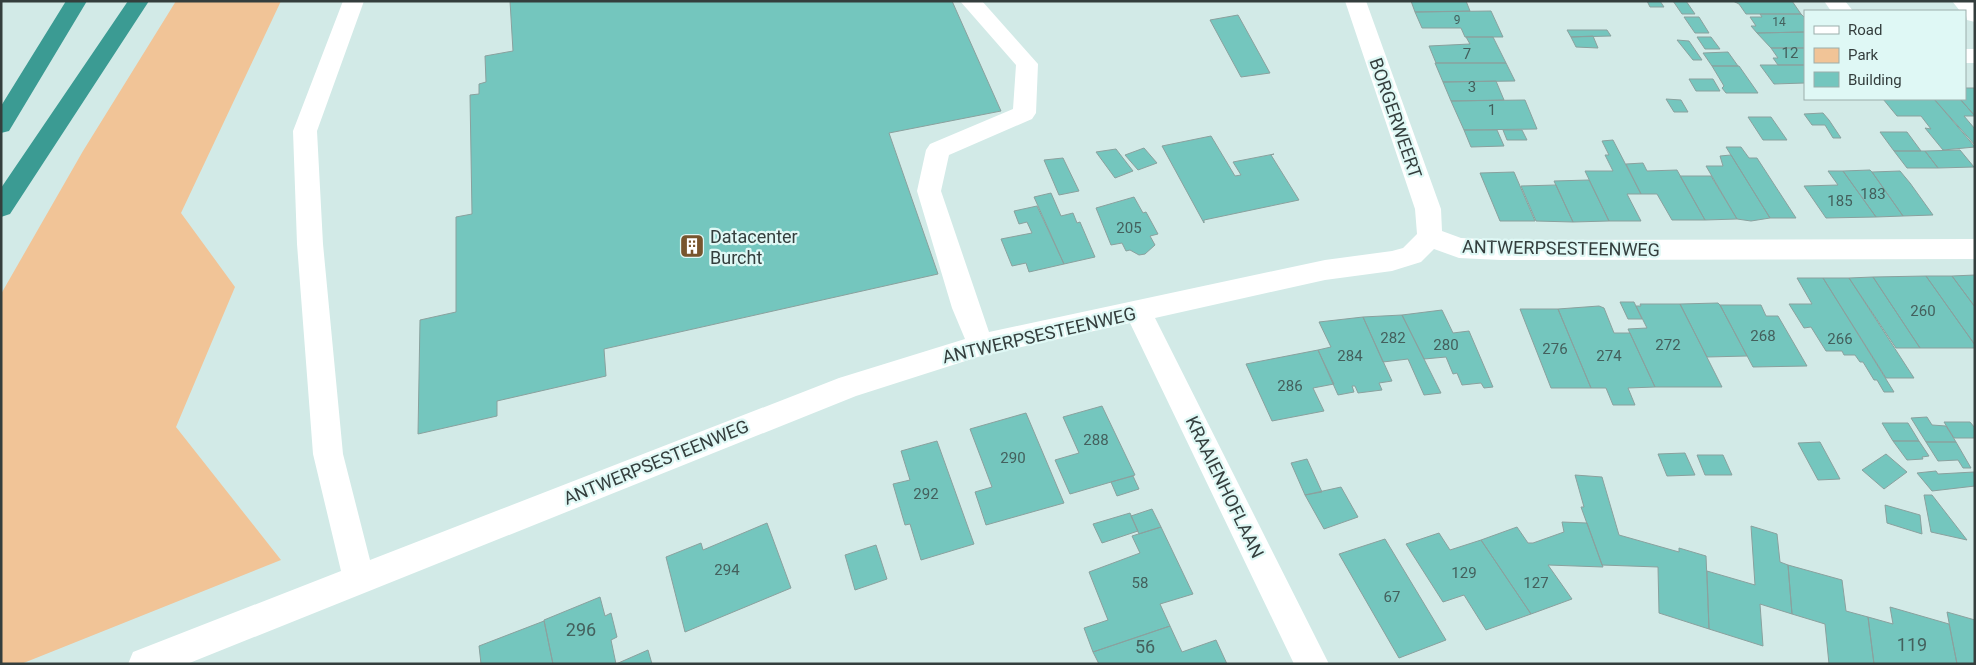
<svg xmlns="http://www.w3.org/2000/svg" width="1976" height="665" font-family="Roboto,sans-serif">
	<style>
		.green { fill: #f1c497 }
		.building { fill: #74c6be; stroke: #8aa19e }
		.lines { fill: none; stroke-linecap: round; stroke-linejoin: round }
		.minor { fill: #fff; fill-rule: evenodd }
		.highway { fill: #3b9b93; fill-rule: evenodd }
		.labels { text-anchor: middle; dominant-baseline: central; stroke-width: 4.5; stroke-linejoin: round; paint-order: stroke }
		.far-number-label { font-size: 12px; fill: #44605d }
		.number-label { font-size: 15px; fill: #44605d }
		.street-label { font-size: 18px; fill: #343e3d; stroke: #dff8f5 }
		.poi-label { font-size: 18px; fill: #343e3d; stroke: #dff8f5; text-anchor: start }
		.near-number-label { font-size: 18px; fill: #44605d }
	</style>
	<rect width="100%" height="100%" fill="#d2eae7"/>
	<path class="green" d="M176,1h105l-100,212 54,74 -59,140 105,133 -260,104h-20v-370l82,-143z"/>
	<path class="building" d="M510,1h442l49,110 -112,22 49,141 -334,75 2,27 -109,25v15l-79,18 2,-114 36,-8v-95l16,-3 -2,-119 9,-1v-10l7,-2 -1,-26 28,-5z
		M1411,1h55l4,10 -55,1z
		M1647,1h13l4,6h-14z
		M1673,1h13l9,13h-13z
		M1733,1h59l9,13h-55l-7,-10z
		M1491,11l12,26h-38l-4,-9h-39l-7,-16z
		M1760,14h41l4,4v14l-48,1 -6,-7h5l-6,-9h12z
		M1238,15l32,58 -29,4 -31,-57z
		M1684,17h15l10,16h-14z
		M1567,30h40l4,6 -40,1z
		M1805,32v16h-34l-14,-15z
		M1593,36l5,12 -22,-1 -5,-10z
		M1466,37h27l13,26h-70l-7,-17 41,-2z
		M1697,37h14l9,12h-15z
		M1677,40l12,1 13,19h-9z
		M1771,48h34v17h-27l-5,-7h5z
		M1728,52l10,14h-26l-9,-13z
		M1435,63h71l9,18 -72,1z
		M1760,65h45v18l-31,1z
		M1712,66h27l19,27h-32l-4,-5 2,-2z
		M1689,79h24l7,12h-24z
		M1496,81l8,19 -53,1 -8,-19z
		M1965,88h10v28l-15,-17h5z
		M1666,99l15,1 7,12h-14z
		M1883,99h51l41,48 -32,3 -18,-22 6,1 -10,-13h-24z
		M1934,99h26l15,17h-11l11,13v16z
		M1525,100l12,29 -73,1 -13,-29z
		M1823,113l6,7 12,18h-8l-8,-13h-13l-8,-11z
		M1748,117h23l16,23h-24z
		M1464,130h33l7,16 -33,1z
		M1503,130h19l5,10h-20z
		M1880,132h27l14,19h-27z
		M1211,136l24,40 6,-1 -8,-13 41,-8 -3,1 28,45 -95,20v3l-42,-77z
		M1613,140l28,54h-14l14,27h-32l-24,-50h28l-8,-16h4l-7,-14z
		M1726,147h15l8,11h8l39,60h-26z
		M1144,148l13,15 -19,7 -13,-15z
		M1116,149l17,22 -18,7 -19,-26z
		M1960,150l14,17 -36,1 -13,-17z
		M1894,151h31l13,17h-31z
		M1731,155l39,63 -19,3 -14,-2 -31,-53h17l-3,-10z
		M1063,158l16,33 -20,4 -15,-35z
		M1643,163l4,8 30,-1 28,50h-33l-15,-26h-16l-15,-30z
		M1870,170l2,2 31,44 -27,1 -33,-46z
		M1828,171h15l33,46 -50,1 -22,-32 34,-1z
		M1900,171l10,12 23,32 -30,1 -31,-44z
		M1514,172l21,49h-35l-20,-48z
		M1680,176h31l26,43 -32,1z
		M1589,180l20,41 -36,1 -19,-41z
		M1556,185l17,37 -37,-1 -15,-35z
		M1051,193l10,23 12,-3 4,10 3,-1 15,35 -31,7 -30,-67z
		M1134,197l9,16 3,-1 12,22 -8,2 5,9 -10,9 -6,1 -9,-5 -4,1 -4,-8 -11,2 -15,-37z
		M1037,206l27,58 -35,8 -3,-9 -14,3 -11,-27 31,-6 -5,-11 -8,2 -5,-13z
		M1975,275v32l-23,-31z
		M1926,276h26l23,31v38z
		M1926,276l49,69v3h-55l-47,-71z
		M1873,277l47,71h-24l-47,-70z
		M1797,278h26l71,114h-10l-7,-12h-3l-11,-18h-3l-5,-7h-11l-2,-4h-16l-15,-24 -7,1 -15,-24h23z
		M1823,278h26l65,100h-28z
		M1620,302h14l8,17h-14z
		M1718,303l2,2 27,51 -40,1 -27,-53z
		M1640,304h40l42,83h-67l-27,-58 19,-1 -11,-22h5z
		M1720,305h41l5,11h12l29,50 -54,1z
		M1599,306l5,2 10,25h16l25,54 -27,1 7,17h-22l-7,-17h-15l-33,-79z
		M1520,309h38l33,79h-40z
		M1442,310l11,23 16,-2 24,56 -9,1 -3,-5 -19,2 -5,-12 -4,1 -7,-17 -22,2 -22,-44z
		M1402,315l39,78 -17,2 -16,-36 -25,3 -20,-45z
		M1363,317l29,64 -13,2 3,7 -24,3 -3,-7h-3l2,6 -16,3 -20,-45 13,-3 -12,-25z
		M1318,350l16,34 -21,4 11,23 -52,10 -26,-57z
		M1102,406l33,69 -65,19 -15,-34 24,-7 -16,-36z
		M1026,413l38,90 -78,22 -11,-33 17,-5 -22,-58z
		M1927,417l5,8 14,1 10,16h-30l-15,-24z
		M1944,422h26l5,6v10h-21z
		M1882,423h26l11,18h-26z
		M937,441l37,103 -53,16 -11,-36 -5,1 -12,-41 17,-4 -9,-29z
		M1893,441h26l10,15 -7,1 1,2 -16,1z
		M1820,442l20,37 -22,1 -20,-37z
		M1926,442h30l15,26h-8l-5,-8 -20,1z
		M1685,453l10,22 -28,1 -9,-22z
		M1886,454l21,18 -23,17 -22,-19z
		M1697,455h26l9,20h-27z
		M1307,459l15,33 -17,3 -14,-32z
		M1936,471l2,3 36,-2 1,14 -43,5 -15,-18z
		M1575,475l27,2 17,58 60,17v-4l27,8 3,73 -50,-16 -1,-46 -56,-2 -21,-58h3z
		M1133,476l6,13 -22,7 -6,-14z
		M1341,487l17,30 -34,12 -19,-34z
		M1924,495h8l35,45 -36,-8z
		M1885,505l35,10 2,19 -35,-11z
		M1152,509l9,18 -22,7 -8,-18z
		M1130,513l8,18 -36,12 -9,-19z
		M1562,522l25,1 16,44 -55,-2 24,34 -41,15 -50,-74 36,-13 11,16h5l31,-11z
		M767,523l24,65 -106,44 -19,-75 35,-14 2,7z
		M1751,526l26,8 3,28 8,3 4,49 -32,-10 3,42 -54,-17 -2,-58 48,14z
		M1161,527l32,67 -33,10 10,22 -77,26 -9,-24 24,-8 -19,-48 51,-19 -8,-17z
		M1439,533l11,17 31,-10 50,74 -45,16 -22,-35 -21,7 -37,-58z
		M1385,539l61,101 -47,18 -60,-104z
		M876,545l11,34 -32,11 -10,-35z
		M1788,565l54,15 4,31 22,6 6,47h-45l-4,-40 -33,-10z
		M600,597l5,19 6,-3 6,24 -6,3 5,24 32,-14 4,14h-99l-9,-44z
		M1890,607l59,17 8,40h-83l-6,-47 25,7z
		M1947,612l28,8v44h-18z
		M544,621l9,43h-72l-2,-18z
		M1170,626l12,26 34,-12 11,24h-128l-6,-12z"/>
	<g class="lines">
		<path class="minor" d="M343,1h21l-47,130 6,113 20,210 27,106 469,-182 126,-39 -13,-31 -35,-117 9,-41 4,-6 83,-35 3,-44 -56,-64h22l56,63 -2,49 -4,6 -83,36 -8,36 48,141 336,-72 67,-9 11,-3 14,-14 -2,-25 -70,-208h21l75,208 1,22 19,7 40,2 474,-1v20l-474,1 -42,-2 -25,-9 -13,13 -29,9 -67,9 -170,38 174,346h-35l-164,-341 -149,33 -125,40 -669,268h-59l5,-12 208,-81 -28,-117 -16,-210 -4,-113z
			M1824,1h21l8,10h-22z
			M1952,1h22l1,21 -8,-2 -2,-9h-5z
			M1965,49h10v14h-10z"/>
		<path class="highway" d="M66,1h21l-78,130 -8,2v-27z
			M128,1h21l-139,213 -9,3v-29z"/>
	</g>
	<defs>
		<symbol id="building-square" viewBox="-11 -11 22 22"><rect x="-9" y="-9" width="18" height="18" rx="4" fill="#78552e" stroke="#dff8f5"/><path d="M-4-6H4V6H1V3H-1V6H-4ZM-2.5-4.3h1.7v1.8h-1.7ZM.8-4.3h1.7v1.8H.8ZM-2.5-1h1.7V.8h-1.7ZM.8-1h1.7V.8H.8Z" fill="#fff"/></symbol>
	</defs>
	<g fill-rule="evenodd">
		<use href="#building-square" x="678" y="232" width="28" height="28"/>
	</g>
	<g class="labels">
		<g class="far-number-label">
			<text x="1457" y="20">9</text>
			<text x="1779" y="22">14</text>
		</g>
		<g class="number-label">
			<text x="1790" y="53">12</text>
			<text x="1467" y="54">7</text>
			<text x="1472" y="87">3</text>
			<text x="1492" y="110">1</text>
			<text x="1873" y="194">183</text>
			<text x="1840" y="201">185</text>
			<text x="1129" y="228">205</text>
			<text x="1923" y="311">260</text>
			<text x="1763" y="336">268</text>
			<text x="1393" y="338">282</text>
			<text x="1840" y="339">266</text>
			<text x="1446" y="345">280</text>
			<text x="1668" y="345">272</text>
			<text x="1555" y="349">276</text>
			<text x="1350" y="356">284</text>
			<text x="1609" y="356">274</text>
			<text x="1290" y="386">286</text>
			<text x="1096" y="440">288</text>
			<text x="1013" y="458">290</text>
			<text x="926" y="494">292</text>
			<text x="727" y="570">294</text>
			<text x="1464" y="573">129</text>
			<text x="1140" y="583">58</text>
			<text x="1536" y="583">127</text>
			<text x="1392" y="597">67</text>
		</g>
		<g class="street-label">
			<text transform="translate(1396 118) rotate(71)">BORGERWEERT</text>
			<text transform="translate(1561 248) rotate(1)">ANTWERPSESTEENWEG</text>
			<text transform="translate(1039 335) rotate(-13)">ANTWERPSESTEENWEG</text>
			<text transform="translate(656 462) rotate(-22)">ANTWERPSESTEENWEG</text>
			<text transform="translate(1225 487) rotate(64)">KRAAIENHOFLAAN</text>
		</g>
		<g class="poi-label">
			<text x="710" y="236">Datacenter<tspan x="710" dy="21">Burcht</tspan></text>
		</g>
		<g class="near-number-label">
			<text x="581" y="629">296</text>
			<text x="1912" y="644">119</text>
			<text x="1145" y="646">56</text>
		</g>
	</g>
	<rect width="1976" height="665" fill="none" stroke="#343e3d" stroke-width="5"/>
	<rect x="1804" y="10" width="162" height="90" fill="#dff8f5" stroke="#9baeab"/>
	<rect x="1814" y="26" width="25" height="8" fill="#ffffff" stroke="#9baeab"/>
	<text x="1848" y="35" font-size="15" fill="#343e3d">Road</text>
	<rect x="1814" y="48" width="25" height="15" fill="#f1c497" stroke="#9baeab"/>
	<text x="1848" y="60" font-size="15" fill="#343e3d">Park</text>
	<rect x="1814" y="72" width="25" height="15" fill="#74c6be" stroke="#9baeab"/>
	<text x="1848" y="85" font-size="15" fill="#343e3d">Building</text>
</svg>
